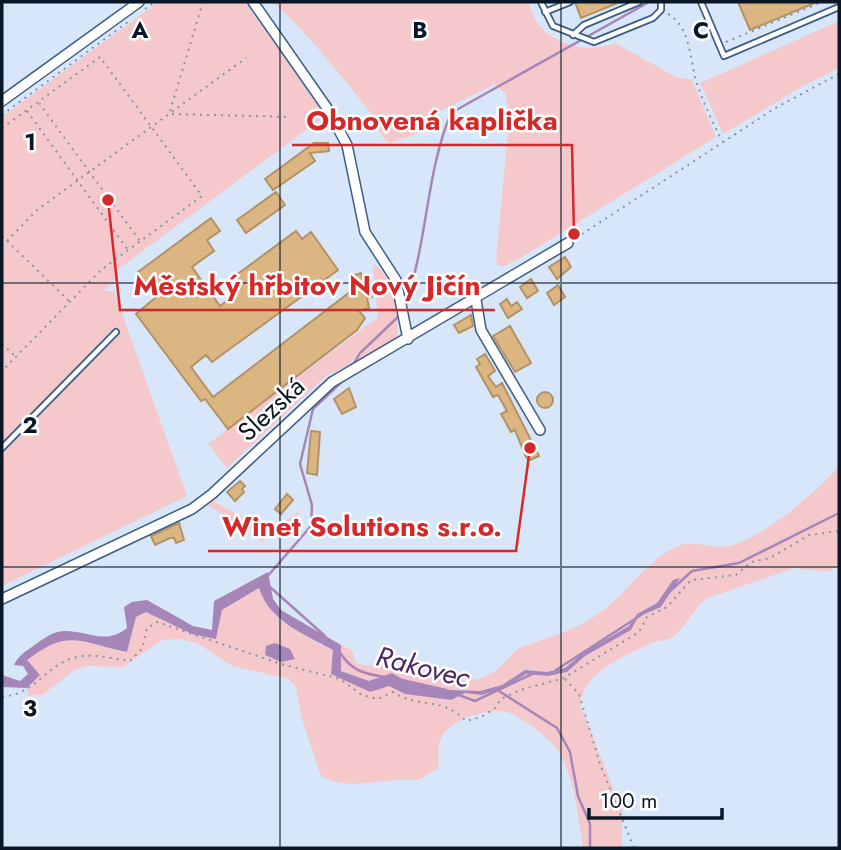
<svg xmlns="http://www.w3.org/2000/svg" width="841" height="850" font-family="Jost,sans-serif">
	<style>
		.green { fill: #f5c9cc }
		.water { fill: #a686b8 }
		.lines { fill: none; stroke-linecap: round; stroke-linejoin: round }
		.stream { stroke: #a686b8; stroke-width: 2.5 }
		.building { fill: #dbb582; stroke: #b49265; stroke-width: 2 }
		.lane-casing { stroke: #3c5d84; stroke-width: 8 }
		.street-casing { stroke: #3c5d84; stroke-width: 12 }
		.path { stroke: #8694a6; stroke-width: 2; stroke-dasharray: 2 5; stroke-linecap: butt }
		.lane { stroke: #fff; stroke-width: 4.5 }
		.street { stroke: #fff; stroke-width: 9 }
		.grid { fill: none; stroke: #0a1727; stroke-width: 2; stroke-opacity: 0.55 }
		.labels { text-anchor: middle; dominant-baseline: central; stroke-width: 5; stroke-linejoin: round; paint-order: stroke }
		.street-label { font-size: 26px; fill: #0a1727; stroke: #fff }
		.water-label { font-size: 28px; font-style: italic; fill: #4e2462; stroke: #fff }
		.grid-label { font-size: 23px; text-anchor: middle; font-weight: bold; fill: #0a1727; stroke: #fff; stroke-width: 5; stroke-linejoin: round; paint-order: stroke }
		.leader { fill: none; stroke: #d62828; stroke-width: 2.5 }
		.callout-dot { fill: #d62828; stroke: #fff; stroke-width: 2.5 }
		.callout-label { font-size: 28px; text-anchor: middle; font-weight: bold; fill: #d62828; stroke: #fff; stroke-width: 5; stroke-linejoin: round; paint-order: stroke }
	</style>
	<rect width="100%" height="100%" fill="#d7e6f9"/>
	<path class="green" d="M158,2h87l80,114 -208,154 2,6 -15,15h10l73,205 -185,90v-469z
		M270,2h258c4,10 8,22 17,29 19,17 47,21 70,12l61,34 16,3 24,57 -194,120 -18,9 -6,-1 -2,-5 13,-139 -3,-27 -11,-10 -62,31 -16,19 -27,9c-11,-6 -10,-17 -17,-27 -17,-23 -82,-104 -103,-114z
		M839,21v47l-36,18 -80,48 -23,-51z
		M373,264c26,15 25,52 24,79l-71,33 -99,92 -19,-24 170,-127z
		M839,466v100l-11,6 -34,-4 -86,30c-16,10 -22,31 -37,40 -4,2 -11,2 -16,4 -25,10 -77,32 -74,65l41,103v38h-39c-5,-33 -8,-70 -26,-99 -7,-10 -36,-32 -47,-36 -18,-6 -53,4 -65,19 -10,12 -5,23 -7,36l-19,12c-28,-4 -79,14 -99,-6l-19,-58 -5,-29 -7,-8 -57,-13 -35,-23 -17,-4 -18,1 -39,27 -36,-1 -11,3 -34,26 -14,1 -1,-8 13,-14 -14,-14c45,-33 51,-18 101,-8l9,-35 10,-5 46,21 24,6 6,-29 38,-22c8,34 44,46 73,62l-2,24 58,12 16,8 46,6 14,-7 16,2 22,-6 23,-15 22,2 19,-4 18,-16 46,-26 7,-13 23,-10 18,-29 -6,2 -16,23 -20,11 -8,12 -45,26 -19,16 -18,4 -22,-2 -23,15 -22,6 -29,-1 -42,-7 -17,-10 -23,8 -28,-11v-25l11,5 4,13c11,4 20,1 31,3 34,4 57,22 94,12 21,-6 30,-27 41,-31 35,-13 61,-18 90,-44 22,-20 37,-43 64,-56 16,-8 30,0 47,0 33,-2 95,-56 116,-81z
		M214,497l1,5c16,10 48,27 68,20 6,-2 13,-10 19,-13l-15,18 -26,15 -21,-26 -6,6 -28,-18z"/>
	<path class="water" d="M268,572l5,27 8,11 60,35v26l28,10 23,-8 17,10 42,7 29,1 22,-6 23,-15 22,2 18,-4 19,-16 45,-26 8,-12 20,-11 16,-23 7,-2 -19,29 -23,10 -7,13 -46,26 -18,16 -19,4 -22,-2 -23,15 -22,6 -16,-2 -14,7 -46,-6 -16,-8 -19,6 -39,-18 2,-24c-30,-17 -63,-28 -74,-62l-37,22 -6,29 -24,-5 -46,-22 -10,5 -9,35c-48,-10 -58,-24 -100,8l13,15 -13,13 -25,-1v-12l18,6 8,-7 -5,-8 -9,-1c5,-10 11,-13 19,-19 10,-7 19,-14 30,-15 25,-1 42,15 64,-3l-3,-21 8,-5 15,-2 46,26 19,4 2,-29z
		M275,643l15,6 5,10 -14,3 -16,-7 1,-9z"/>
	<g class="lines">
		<path class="stream" d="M404,307c24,-62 21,-132 47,-194l198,-111
			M352,367l8,-14 39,-37
			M266,578l45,-52 1,-21 -12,-41 13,-55 38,-36
			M270,587l55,49
			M668,593l24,-22 47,-8 100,-50
			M341,654c11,17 24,20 44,23
			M556,670l85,-55
			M402,680l44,10
			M499,691l58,37 13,24 8,44 12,28v24
			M459,695l16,6 57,-27"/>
	</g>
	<path class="building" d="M575,2h45l-39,16z
		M738,2h79l-67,28z
		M314,143h14l1,8 -19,2 5,8 -42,29 -8,-11z
		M276,192l9,13 -39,28 -9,-13z
		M211,218l9,13 -13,9 7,11 -22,16 28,39 17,-13 -9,-12 68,-50 6,8 9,-7 27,38 -126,92 -6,-7 -15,12 22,30 142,-109 -3,-12 9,-3 5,18 4,-1 2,7 -5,1 2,10 -10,3 6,7 -8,12 -129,99 -23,-30 -4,2 -65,-87 25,-21 -9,-12 -5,4 -9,-13z
		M565,257l6,10 -14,12 -8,-12z
		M531,279l7,12 -11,7 -7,-11z
		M558,285l7,12 -11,8 -7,-12z
		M507,299l4,7 6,-4 5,7 -14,9 -8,-14z
		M471,315l2,11 -14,7 -5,-8z
		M510,326l21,37 -16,9 -22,-36z
		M485,354l10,17 -7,5 8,11 6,-4 37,73 -9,4 -4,-3 -11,-27 -4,2 -10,-18 6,-3 -9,-16 -5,2 -17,-30 4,-3 -3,-5z
		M349,388l7,19 -14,7 -8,-15z
		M537 400a8 8 0 1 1 16 0a8 8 0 1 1-16 0Z
		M311,431l9,1 -3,43 -10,-2z
		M240,481l5,5 -3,3 2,3 -9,9 -8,-9z
		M287,494l6,6 -12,14 -6,-5z
		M179,523l5,17 -8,3 -2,-5h-4l-15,7 -4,-9z"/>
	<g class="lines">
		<defs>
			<path id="lane" d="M541,2l12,24 41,16 59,-24 8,-8v-8
				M701,2l23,54 115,-49
				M545,12l25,-10
				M573,35l11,-10 55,-23
				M2,448l114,-116"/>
			<path id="street" d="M253,2l74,106 20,37 18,87 31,48 12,59
				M2,101l137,-99
				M476,300l5,30 59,100
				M2,599l190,-90 20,-15 120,-112 236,-139"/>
		</defs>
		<use href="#lane" class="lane-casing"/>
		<use href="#street" class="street-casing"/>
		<path class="path" d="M145,9l10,-7
			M668,14c23,12 22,49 29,70 7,20 16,39 25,57
			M726,42l96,-40
			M39,103l101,138
			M27,111l101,139
			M170,111l33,-109
			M172,114l118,3
			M2,115l127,-94
			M2,128l98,-71 102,139 -101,74 -99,101
			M2,236l67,65
			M576,238l201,-131 62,-33
			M2,246l35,-36 209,-152
			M2,344l14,13
			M565,679l14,15 21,70 34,84
			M2,697c37,-4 43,-33 75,-40 17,-4 36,2 53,4l12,-12 5,-21 10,-6 124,42 59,15 22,16 16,4 15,-7c25,17 49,4 73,29l15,-4 14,-9 6,-9 19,-9 44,-12 75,-46 8,-15 20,-10 24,-27 45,-5 15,-13 19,-4 39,-23 30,-4"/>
		<use href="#lane" class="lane"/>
		<use href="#street" class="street"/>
	</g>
	<path class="grid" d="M280,2v846M561,2v846M2,283h837M2,567h837"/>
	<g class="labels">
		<g class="street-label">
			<text transform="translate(271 409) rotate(-43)">Slezská</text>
		</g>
		<g class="water-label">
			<text transform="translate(423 667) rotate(14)">Rakovec</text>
		</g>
	</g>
	<g class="grid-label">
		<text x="140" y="38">A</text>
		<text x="420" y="38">B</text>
		<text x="701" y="38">C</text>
		<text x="30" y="150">1</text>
		<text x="30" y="433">2</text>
		<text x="30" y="716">3</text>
	</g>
	<path class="leader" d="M574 234L572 145H292M108 200L120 310H495M530 448L516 551H208"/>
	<g class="callout-dot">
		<circle cx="574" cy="234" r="7"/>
		<circle cx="108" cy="200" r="7"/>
		<circle cx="530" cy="448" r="7"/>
	</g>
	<g class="callout-label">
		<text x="432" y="130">Obnovená kaplička</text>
		<text x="307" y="295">Městský hřbitov Nový Jičín</text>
		<text x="362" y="536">Winet Solutions s.r.o.</text>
	</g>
	<rect width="841" height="850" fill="none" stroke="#0a1727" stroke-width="7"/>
	<path d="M589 808v10h133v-10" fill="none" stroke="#0a1727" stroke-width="3.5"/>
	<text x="600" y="808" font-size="21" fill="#0a1727" stroke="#ffffff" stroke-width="5" paint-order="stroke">100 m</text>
</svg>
